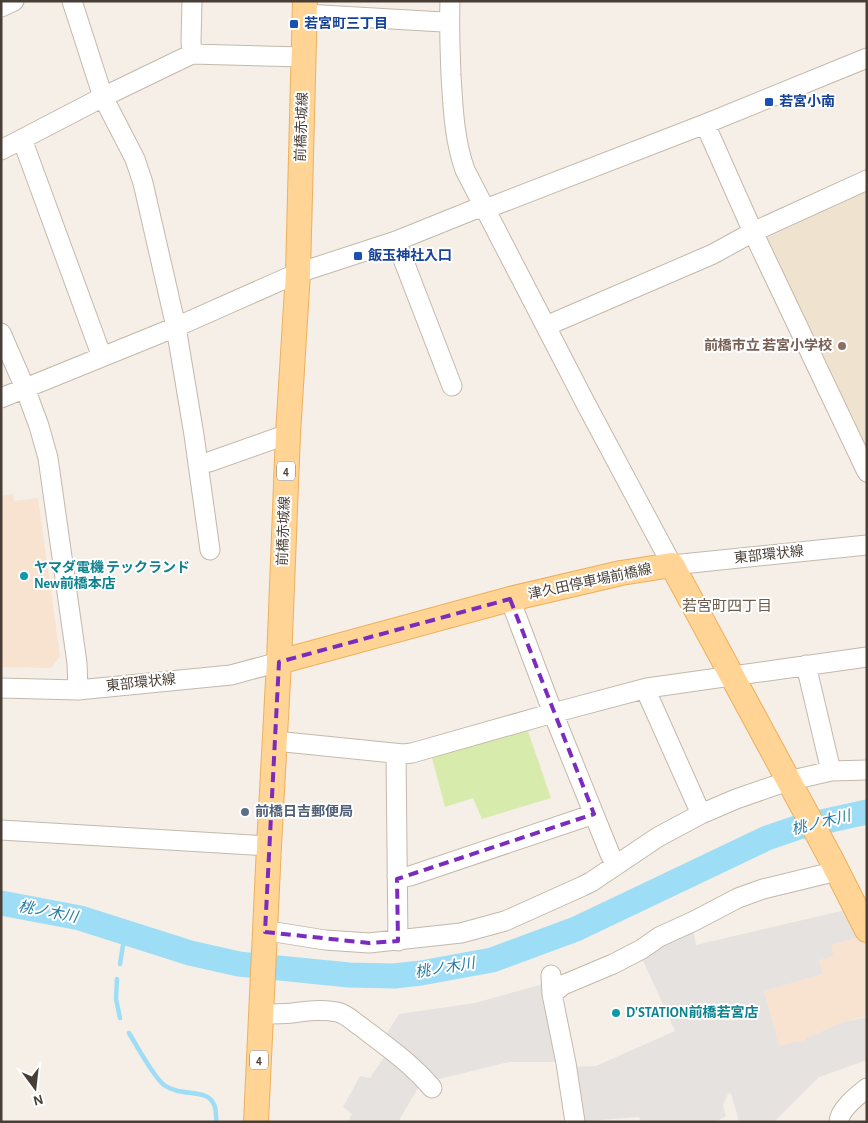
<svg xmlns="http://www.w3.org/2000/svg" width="868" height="1123" font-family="'Alegreya Sans','Noto Sans JP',sans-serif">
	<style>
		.commercial { fill: #f8e2d0 }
		.education { fill: #efe2cf }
		.green { fill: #d7ecac }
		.parking { fill: #e5e2df }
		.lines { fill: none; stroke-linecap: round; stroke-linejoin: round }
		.stream { stroke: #9eddf6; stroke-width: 4.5 }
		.river { stroke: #9eddf6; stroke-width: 25 }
		.minor-casing { stroke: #c4b8ab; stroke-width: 21 }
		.major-casing { stroke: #edb05c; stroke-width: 26 }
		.minor { stroke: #fff; stroke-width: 19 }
		.major { stroke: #ffd495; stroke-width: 24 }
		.marked { fill: none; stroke: #7b2cbf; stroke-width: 4; stroke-dasharray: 10 6; stroke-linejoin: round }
		.transit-dot { fill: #1a4fb4; stroke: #fff; stroke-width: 2 }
		.education-dot { fill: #8d6e63; stroke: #fff; stroke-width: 2 }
		.culture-dot { fill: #0f9aa8; stroke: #fff; stroke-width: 2 }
		.service-dot { fill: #5c6f8a; stroke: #fff; stroke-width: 2 }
		.labels { text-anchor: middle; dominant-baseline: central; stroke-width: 4; stroke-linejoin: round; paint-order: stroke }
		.shield { fill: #fff; stroke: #7f7872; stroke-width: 1 }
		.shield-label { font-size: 12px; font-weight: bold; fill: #483e35 }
		.transit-label { font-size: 14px; font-weight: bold; fill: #164399; stroke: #fff; text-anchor: start }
		.street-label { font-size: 14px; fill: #483e35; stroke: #fff }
		.education-label { font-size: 14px; font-weight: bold; fill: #785e54; stroke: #fff; text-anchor: end }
		.culture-label { font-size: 14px; font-weight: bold; fill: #0d838f; stroke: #fff; text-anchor: start }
		.service-label { font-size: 14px; font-weight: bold; fill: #4e5e75; stroke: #fff; text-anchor: start }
		.neighbourhood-label { font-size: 15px; fill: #6c5b4b; stroke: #fff }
		.water-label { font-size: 15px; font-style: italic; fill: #227ca3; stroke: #fff }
	</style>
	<rect width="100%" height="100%" fill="#f5efe7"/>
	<path class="commercial" d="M13,494l1,7 24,-3 22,158 -9,12 -50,-1v-171z
		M862,936l5,8v72l-24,6 -35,15 -1,3 -28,7 -15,-56 59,-17 -4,-14 11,-15z"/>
	<path class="education" d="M867,191v263l-100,-216z"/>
	<path class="green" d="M527,728l24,70 -69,21 -9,-21 -28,9 -14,-53z"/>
	<path class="parking" d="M850,909l12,27 -31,9 2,11 -14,4 4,14 -59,17 15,55 27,-6 2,-3 35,-15 24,-5v43l-48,17 -45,45h-35l-8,-29 -3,1 -5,11 3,11 -11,6h-74l-2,-5 -39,3 -4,2h-17l-11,-55 28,-1 79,-35 -34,-75 52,-28 3,17z
		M543,984l14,78h-48l-74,18 -51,-42 15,-24 76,-11z
		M387,1053l35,28 -24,41h-50l4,-8 -9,-7 17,-31 10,2z"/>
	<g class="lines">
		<path class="stream" d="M120,964l5,-31
			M117,979l-1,20 4,19
			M129,1033c8,13 24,43 35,52 22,16 55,-4 52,37"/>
		<path class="river" d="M1,903l79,15 110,35 49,11 110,11 45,1 27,-3 71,-13 84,-31 191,-91 32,-11 68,-15"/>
		<defs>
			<path id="minor" d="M72,1l31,96 32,62 8,24 33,144 18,108 16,115
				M450,1c-1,25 0,49 1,74 2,32 3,64 14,95l121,234 86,161 195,-20
				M1,7l13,-6
				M305,14l138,8 6,3
				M192,54l-1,-12 1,-41
				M705,124l48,108 114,240
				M22,139l80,218
				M1,150l102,-53 89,-43 112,3
				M396,241l56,145
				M546,326l167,-72 40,-22 114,-52
				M1,333l24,55 14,38 9,32 29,205 1,27
				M1,398l175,-71 122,-54 98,-32 77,-31 20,-4 212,-82 162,-66
				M198,464l11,-2 79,-28
				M510,599l43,114 57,141 6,11
				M806,665l25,106
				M1,688l77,2 153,-15 48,-13
				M647,688v5l54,121
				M275,741l128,13 9,-1 141,-40 94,-25 220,-31
				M396,754l2,187
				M1,830l268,16
				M397,876l8,1 5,-1 184,-62
				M265,932h10l50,8 44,3 92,-10 44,-12 78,-35 8,-4 67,-45 43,-23 35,-15 52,-18 43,-10 36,-1
				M551,975l1,19 14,69 9,59
				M552,994l11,-9 50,-21 29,-15 17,-12 35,-16 44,-23 25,-9 74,-18
				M261,1014c10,0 21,0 31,-1 15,-2 30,-4 45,-1 10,2 15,9 23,14 25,19 52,38 72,62
				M839,1122c0,-12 19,-27 28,-34"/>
			<path id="major" d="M279,662l231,-63 111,-26 51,-8 159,294 36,71
				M256,1122l13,-276 10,-184 9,-228 10,-161 7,-272"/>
		</defs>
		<use href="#minor" class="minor-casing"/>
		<use href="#major" class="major-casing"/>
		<use href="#minor" class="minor"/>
		<use href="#major" class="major"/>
	</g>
	<path class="marked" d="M510,599l84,215 -197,65 1,62 -29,2 -104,-11 14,-270z"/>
	<g class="transit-dot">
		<rect x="289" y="19" width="10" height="10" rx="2.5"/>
		<rect x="764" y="97" width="10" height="10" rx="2.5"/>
		<rect x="353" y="251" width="10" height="10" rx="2.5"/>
	</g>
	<circle class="education-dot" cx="842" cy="346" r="5"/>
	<g class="culture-dot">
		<circle cx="24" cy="576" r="5"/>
		<circle cx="616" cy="1013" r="5"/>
	</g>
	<circle class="service-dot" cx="245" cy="812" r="5"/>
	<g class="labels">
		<g class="shield">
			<rect x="277" y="461.5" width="18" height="19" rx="4"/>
			<rect x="250" y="1050.5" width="18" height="19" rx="4"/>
		</g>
		<g class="shield-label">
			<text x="286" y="471">4</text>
			<text x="259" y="1060">4</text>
		</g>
		<g class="transit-label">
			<text x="304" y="24">若宮町三丁目</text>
			<text x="779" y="102">若宮小南</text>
			<text x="368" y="256">飯玉神社入口</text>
		</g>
		<g class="street-label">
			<text transform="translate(302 127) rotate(-88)">前橋赤城線</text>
			<text transform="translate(284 531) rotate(-88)">前橋赤城線</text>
			<text transform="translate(769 555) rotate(-6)">東部環状線</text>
			<text transform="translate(590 582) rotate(-12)">津久田停車場前橋線</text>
			<text transform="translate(141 683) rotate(-6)">東部環状線</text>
		</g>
		<g class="education-label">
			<text x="832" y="346">前橋市立 若宮小学校</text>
		</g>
		<g class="culture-label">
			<text x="34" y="568">ヤマダ電機 テックランド<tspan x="34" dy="16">New前橋本店</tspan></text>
			<text x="626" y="1013">D'STATION前橋若宮店</text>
		</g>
		<g class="service-label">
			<text x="255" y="812">前橋日吉郵便局</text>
		</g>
		<g class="neighbourhood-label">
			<text x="727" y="606">若宮町四丁目</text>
		</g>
		<g class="water-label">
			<text transform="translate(821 823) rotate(-14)">桃ノ木川</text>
			<text transform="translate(48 912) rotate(11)">桃ノ木川</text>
			<text transform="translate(445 968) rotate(-9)">桃ノ木川</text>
		</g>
	</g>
	<rect width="868" height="1123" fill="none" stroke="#483e35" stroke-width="5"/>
	<g transform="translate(35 1088) rotate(165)" stroke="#ffffff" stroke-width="4" paint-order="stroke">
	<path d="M0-4L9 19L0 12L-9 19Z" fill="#483e35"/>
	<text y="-8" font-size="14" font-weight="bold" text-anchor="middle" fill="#483e35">N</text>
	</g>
</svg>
